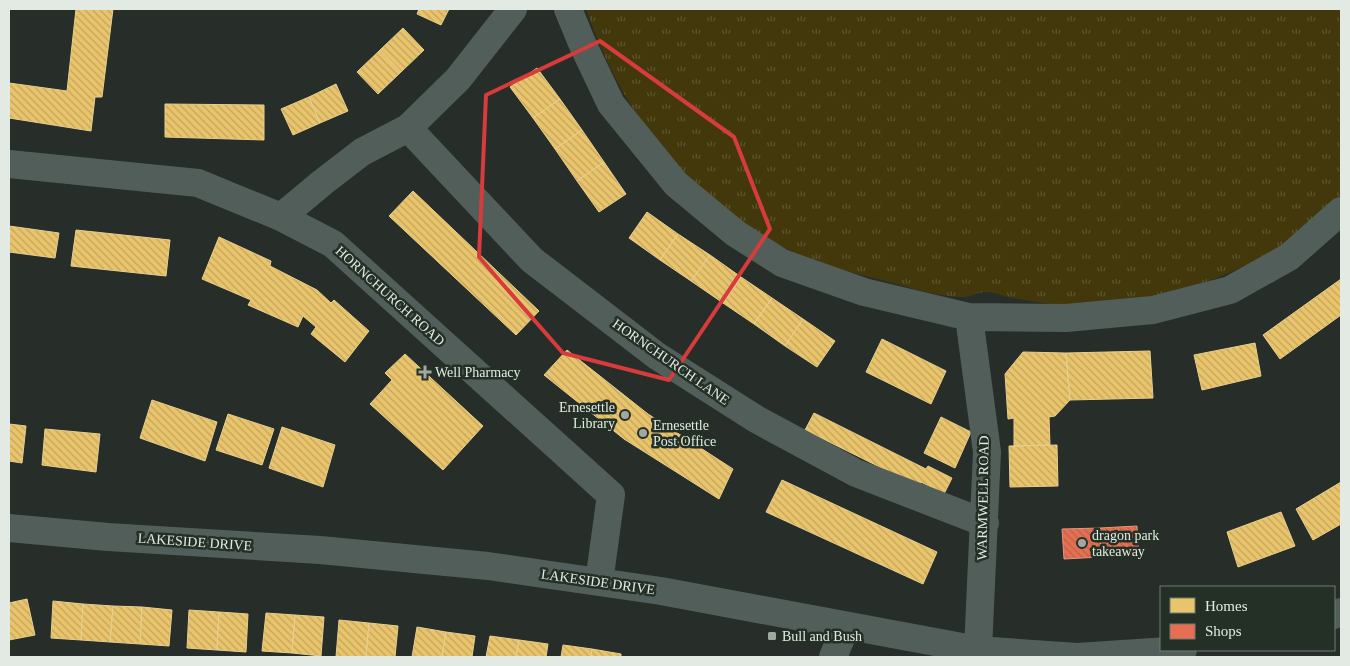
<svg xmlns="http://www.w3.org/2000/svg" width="1350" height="666" font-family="'Times New Roman',serif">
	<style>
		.grass { fill: url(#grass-tufts) }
		.homes { fill: url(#homes-back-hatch); stroke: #e7cf8e }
		.shops { fill: url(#shops-back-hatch); stroke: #e6947d }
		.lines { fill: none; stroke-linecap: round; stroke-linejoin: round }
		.street { stroke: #525e5a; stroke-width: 28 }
		.marked { fill: none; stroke: #d73b3b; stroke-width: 4; stroke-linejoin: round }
		.poi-dot { fill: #a1a8a2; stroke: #243026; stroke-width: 2 }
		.labels { text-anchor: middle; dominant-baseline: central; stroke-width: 5; stroke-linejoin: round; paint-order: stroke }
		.street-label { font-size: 14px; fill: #e2eae3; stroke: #243026 }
		.poi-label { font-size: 14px; fill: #e2eae3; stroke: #243026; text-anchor: start }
	</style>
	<defs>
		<pattern id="grass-tufts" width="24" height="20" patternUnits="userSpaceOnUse" patternTransform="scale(1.25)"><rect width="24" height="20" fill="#42380c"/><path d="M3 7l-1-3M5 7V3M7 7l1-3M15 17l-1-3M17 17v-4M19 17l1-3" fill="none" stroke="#5d552f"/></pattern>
		<pattern id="homes-back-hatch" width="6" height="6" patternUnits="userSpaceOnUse" patternTransform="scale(1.25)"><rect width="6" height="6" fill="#e9c46a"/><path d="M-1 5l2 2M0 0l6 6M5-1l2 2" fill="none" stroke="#c0a460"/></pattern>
		<pattern id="shops-back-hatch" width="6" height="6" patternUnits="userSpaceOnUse" patternTransform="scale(1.25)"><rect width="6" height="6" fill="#e76f51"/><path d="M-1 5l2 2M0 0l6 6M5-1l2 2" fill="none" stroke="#b6634d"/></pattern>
	</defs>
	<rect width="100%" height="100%" fill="#272d28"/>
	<path class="grass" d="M586,9h755v187c-66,72 -181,113 -278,109 -18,-1 -37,-5 -55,-8 -7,-2 -15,-5 -22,-5 -8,0 -15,5 -23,5 -26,0 -55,-10 -81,-17 -28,-7 -61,-14 -87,-27 -104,-52 -172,-135 -209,-244z"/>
	<path class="homes" d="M76,9h37l-11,88h-7l-4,34 -82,-13v-35l58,8z
		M419,9h30l-8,16 -24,-11z
		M403,28l21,22 -23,22 -21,-22z
		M380,50l21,22 -23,22 -21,-22z
		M537,68l23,31 -27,19 -23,-31z
		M336,84l12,27 -28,12 -11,-26z
		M309,97l11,26 -27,12 -12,-26z
		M560,99l22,31 -27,19 -22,-31z
		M165,104l99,1v35l-99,-3z
		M582,130l22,32 -27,19 -22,-32z
		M604,162l22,32 -27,18 -22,-31z
		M413,191l126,120 -23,24 -127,-119z
		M647,212l31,22 -18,26 -31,-22z
		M9,226l50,7 -4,25 -46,-6z
		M76,230l94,10 -4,36 -95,-10z
		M678,234l32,21 -19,26 -31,-21z
		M219,237l52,24 -1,5 47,24 14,13 3,-3 35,31 -24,31 -34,-28 5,-7 -13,-11 -5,11 -50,-22 3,-5 -49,-21z
		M710,255l31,22 -18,26 -32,-22z
		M741,277l31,21 -18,26 -31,-21z
		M1341,279v36l-61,44 -17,-24z
		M772,298l31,21 -18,27 -31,-22z
		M803,319l32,22 -18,26 -32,-21z
		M882,339l64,32 -15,33 -65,-32z
		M1255,343l6,33 -59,14 -8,-35z
		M567,350l81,64 85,55 -14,30 -95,-60 -80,-64z
		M1150,351l3,47 -83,2 -4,-47z
		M1023,352l43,1 4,47 -15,16 -6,1 1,28 -36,1v-28l-6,1 -3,-45z
		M405,354l78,72 -40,44 -73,-66 22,-24 -7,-7z
		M152,400l65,22 -12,39 -65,-23z
		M814,413l112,56 2,-3 24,12 -8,16 -23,-12 -1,5 -115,-57z
		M228,414l46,15 -12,36 -46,-15z
		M941,417l30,15 -16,36 -31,-15z
		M9,424l17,2 -4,37 -13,-2z
		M282,427l53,18 -12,42 -54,-19z
		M45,429l55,5 -4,38 -54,-7z
		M1057,445l1,41 -48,1 -1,-41z
		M782,480l155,72 -14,32 -157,-72z
		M1341,482v42l-28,16 -17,-31z
		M1281,512l14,34 -57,21 -11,-35z
		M27,599l8,36 -26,5v-37z
		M53,601l30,3 -2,36 -30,-2z
		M83,604l30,2 -3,36 -29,-2z
		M113,606l29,1 -2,37 -30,-2z
		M142,607l30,3 -3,36 -29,-2z
		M189,610l30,2 -2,38 -30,-2z
		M219,612l29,2 -2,38 -29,-2z
		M266,613l29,2 -3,38 -30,-2z
		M295,615l29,2 -3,39 -29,-3z
		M339,620l30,3 -3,34h-30z
		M369,623l29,3 -3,31h-29z
		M417,627l29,5 -4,25h-30z
		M446,632l29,4 -3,21h-30z
		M490,636l29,4 -3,17h-30z
		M519,640l29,4 -2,13h-30z
		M563,645l29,4 -1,8h-30z
		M592,649l29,5v3h-30z"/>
	<path class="shops" d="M1137,526l2,30 -38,1 -1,-29z
		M1100,528l1,29 -37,2 -2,-30z"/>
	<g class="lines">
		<path class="street" d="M568,9l14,34 29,61 65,80 59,49 47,30 82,29 105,25 97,1 87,-8 77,-20 59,-33 52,-46
			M408,128l124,132 125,96 99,63 100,54 129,50
			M9,164l189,19 83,34 52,27 278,251 -12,87
			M281,217l42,-35 39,-30 46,-24 50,-49 55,-70
			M969,317l18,135 -9,198
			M9,528l99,9 212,13 168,16 173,25 317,59 99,7 106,-7
			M1334,615l7,-3
			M833,657l13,-31"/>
	</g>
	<path class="marked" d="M600,41l134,96 36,92 -101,151 -106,-27 -84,-96 7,-162z"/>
	<g class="poi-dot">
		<path d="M422.5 364.5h5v5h5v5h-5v5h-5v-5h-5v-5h5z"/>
		<circle cx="625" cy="415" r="5"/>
		<circle cx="643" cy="433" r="5"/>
		<circle cx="1082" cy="543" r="5"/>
		<rect x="767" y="631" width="10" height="10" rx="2.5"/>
	</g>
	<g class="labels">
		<g class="street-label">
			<text transform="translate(390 296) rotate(42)">HORNCHURCH ROAD</text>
			<text transform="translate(671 362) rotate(35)">HORNCHURCH LANE</text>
			<text transform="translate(983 498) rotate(-89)">WARMWELL ROAD</text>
			<text transform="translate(195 542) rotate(4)">LAKESIDE DRIVE</text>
			<text transform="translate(598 582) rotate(8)">LAKESIDE DRIVE</text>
		</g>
		<g class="poi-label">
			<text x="435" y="372">Well Pharmacy</text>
			<text x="615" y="407" text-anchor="end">Ernesettle<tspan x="615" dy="16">Library</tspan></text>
			<text x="653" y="425">Ernesettle<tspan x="653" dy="16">Post Office</tspan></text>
			<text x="1092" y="535">dragon park<tspan x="1092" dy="16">takeaway</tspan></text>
			<text x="782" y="636">Bull and Bush</text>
		</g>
	</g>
	<rect width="1350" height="666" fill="none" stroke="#e2eae3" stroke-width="20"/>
	<rect x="1160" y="586" width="175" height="65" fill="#243026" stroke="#707a72"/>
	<rect x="1170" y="598" width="25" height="15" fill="#e9c46a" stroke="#707a72"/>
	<text x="1205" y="611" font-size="15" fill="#e2eae3">Homes</text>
	<rect x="1170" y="624" width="25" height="15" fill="#e76f51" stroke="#707a72"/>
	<text x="1205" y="636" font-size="15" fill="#e2eae3">Shops</text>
</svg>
